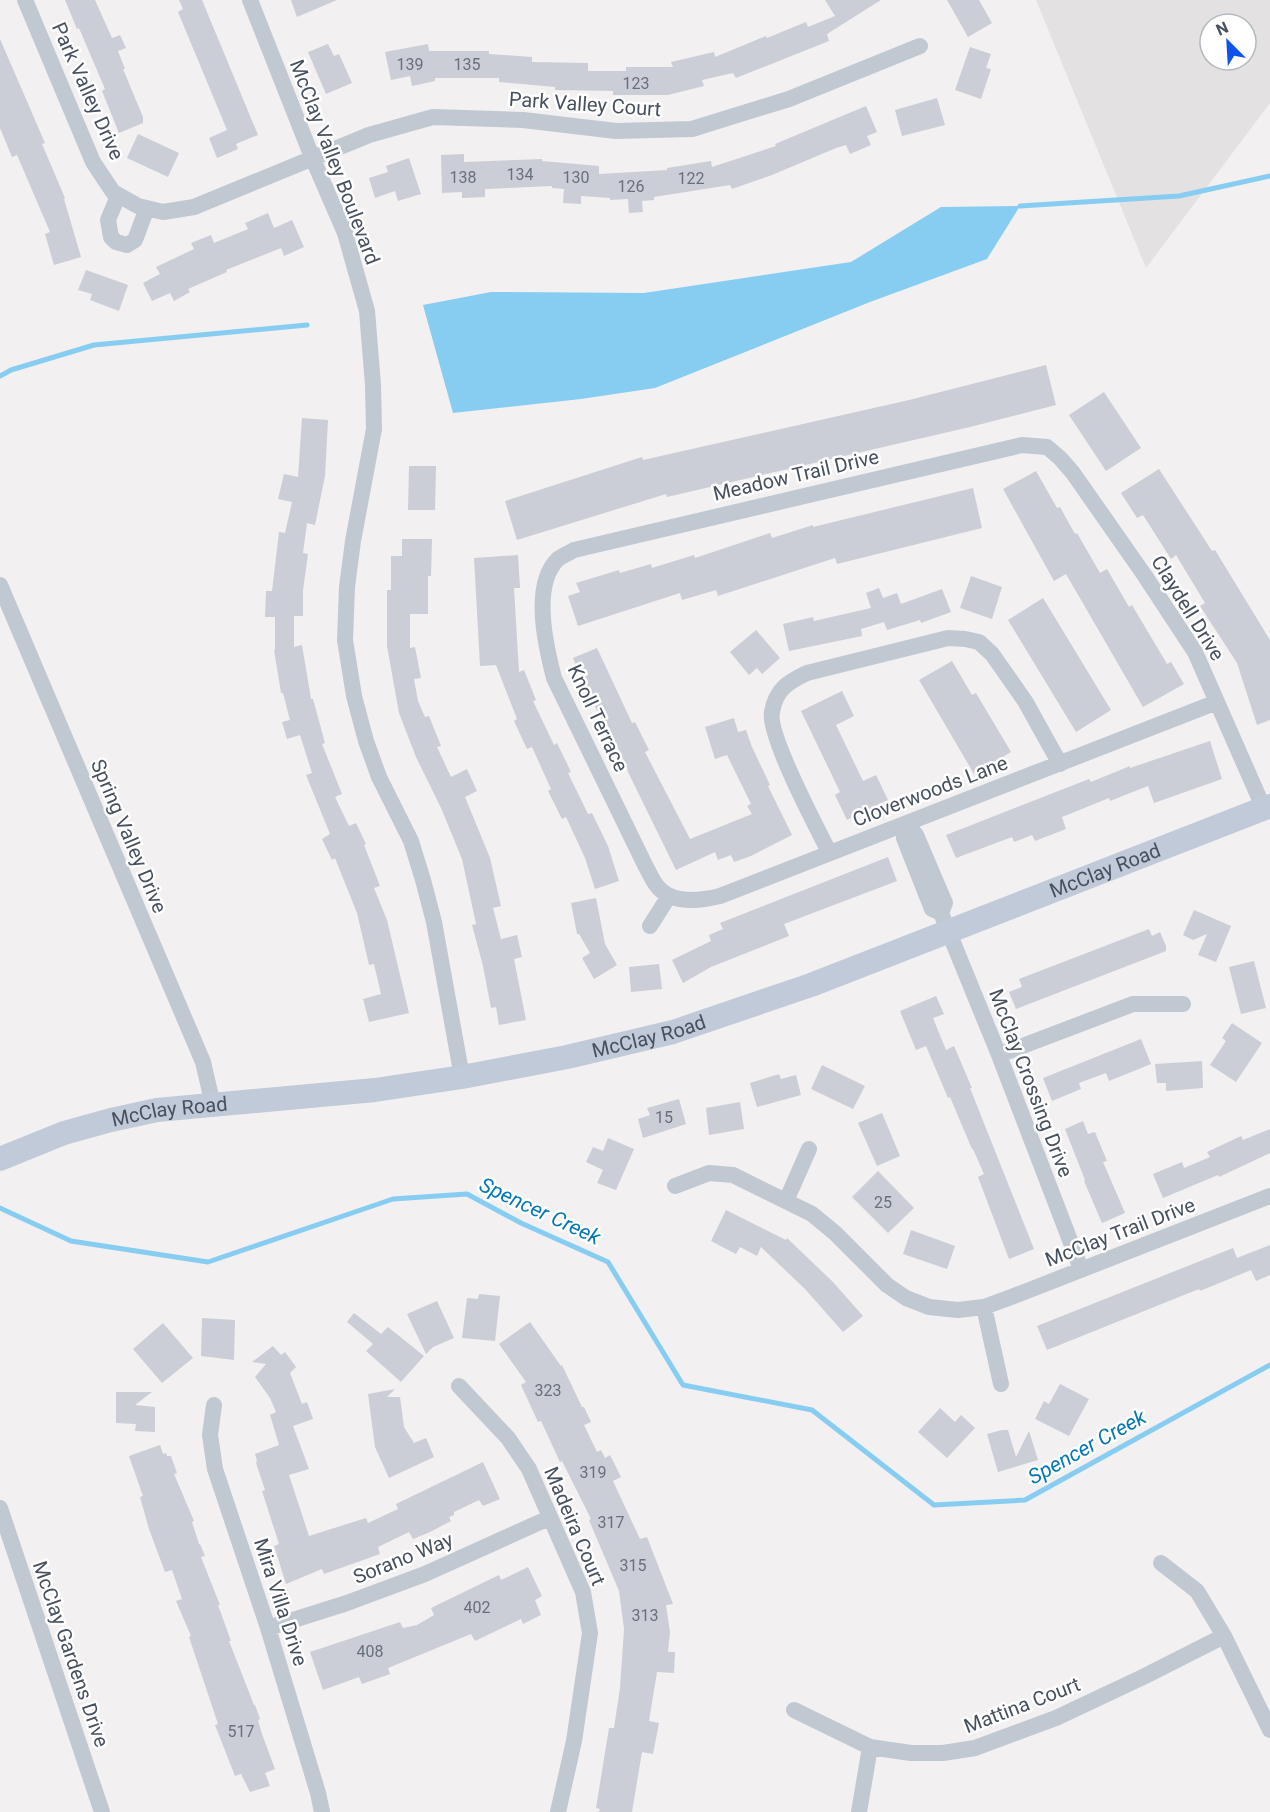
<svg xmlns="http://www.w3.org/2000/svg" width="1270" height="1812" font-family="Roboto,sans-serif">
	<style>
		.education { fill: #e3e1e2; fill-rule: evenodd }
		.water { fill: #87cdf1 }
		.lines { fill: none; stroke-linecap: round; stroke-linejoin: round }
		.stream { stroke: #87cdf1; stroke-width: 5 }
		.building { fill: #cbced6 }
		.minor { stroke: #c0c8d2; stroke-width: 16 }
		.secondary { stroke: #c1cad9; stroke-width: 24 }
		.labels { text-anchor: middle; dominant-baseline: central; stroke-width: 5; stroke-linejoin: round; paint-order: stroke }
		.number-label { font-size: 16px; fill: #68707c }
		.street-label { font-size: 20px; fill: #47505e; stroke: #fff }
		.water-label { font-size: 21px; font-style: italic; fill: #0578b3; stroke: #fff }
	</style>
	<rect width="100%" height="100%" fill="#f2f0f0"/>
	<path class="education" d="M1036,0h234v103l-124,165zM1210,24h36v36h-36z"/>
	<path class="water" d="M1020,206l-33,53 -117,43 -215,86 -74,11 -128,14 -30,-108 68,-13 153,1 207,-31 90,-55z"/>
	<g class="lines">
		<path class="stream" d="M1020,206l159,-10 91,-20
			M0,376l11,-6 83,-25 213,-20
			M0,1208l71,33 137,21 185,-63 74,-5 54,29 87,39 75,123 129,25 122,95 91,-5 245,-135"/>
	</g>
	<path class="building" d="M65,0h30l17,38 8,-3 6,13 -8,3 7,18h-2l20,48v6l-24,10 -17,-42 3,-2 -26,-61 -2,1z
		M179,0h23l56,135 -22,9 2,5 -21,9 -8,-20 18,-8 -49,-118 5,-3z
		M291,0h46l-40,17z
		M825,0h56l-54,34 2,7 -93,37 -3,-5 -31,7 2,6 -36,9h-55v-4l-58,-1v-3l-56,-5v-4h-64v3l-23,5 -2,-10 -19,4 -6,-28 43,-8 1,7h60v3l43,3v5l56,1v8h38v-4h47l-2,-5 43,-10 1,5 51,-21 1,2 39,-16 2,5 27,-11z
		M947,0h32l13,23 -24,14z
		M0,39l45,104 -3,1 23,54 -1,1 17,58 -27,8 -9,-31 5,-2 -33,-77 -5,2 -12,-29z
		M328,44l6,12 5,-2 13,29 -26,11 -18,-42z
		M970,47l21,7 -5,14 5,1 -10,30 -26,-9z
		M937,98l8,27 -43,11 -7,-26z
		M866,106l11,26 -10,4 4,9 -21,9 -4,-9 -10,3 -64,27 -40,14 -2,-4 -76,12v3l-12,1 1,11 -14,1 -1,-14 -18,1v-2l-29,-2v8l-18,-1 1,-14 -12,-1v-2l-67,3v8l-23,1v-6l-20,1 -1,-38 23,-1v8l78,-3v2l57,5v8l68,-4v-2l44,-7 1,6 64,-21 -1,-2z
		M138,134l41,19 -11,24 -41,-19z
		M409,158l12,36 -23,7 -3,-10 -20,7 -6,-20 19,-6 -2,-6z
		M268,213l6,15 18,-8 12,27 -20,9 -3,-8 -55,22 1,2 -39,17 2,3 -16,9 -4,-8 -18,8 -9,-18 17,-9 -4,-7 38,-18 -3,-6 20,-8 3,8 34,-14 -3,-6z
		M86,270l42,15 -9,26 -29,-11 2,-6 -14,-4z
		M1046,365l10,40 -86,22 -303,70 -1,-3 -149,46 -12,-39 137,-44 1,3 266,-60z
		M1104,392l37,56 -35,23 -37,-56z
		M302,418l26,2 -3,56 -10,49 -8,-2 -4,30 5,1 -5,36v26h-9v31l8,-2 9,54h2l12,44 -3,1 20,50 -7,3 14,29 7,-3 10,21 -2,1 16,41 -6,2 13,32 22,93 -40,9 -6,-23 18,-5 -7,-30 -5,1 -12,-52 -22,-55 -3,2 -10,-21 8,-5 -24,-59 6,-2 -12,-38 -13,4 -5,-17 8,-2 -7,-27h-2l-7,-43h1v-33h-10l1,-26h6l7,-59 6,1 7,-31 -14,-3 6,-25 14,3z
		M409,466h27l-1,44h-27z
		M1159,469l53,82 3,-1 55,90v80l-13,5 -20,-62 -37,-57 5,-3 -29,-48 -5,4 -28,-44 -6,3 -16,-25z
		M1036,471l21,37 3,-1 15,27 2,-1 23,40 7,-4 22,38 3,-2 35,59 4,-2 13,22 -41,23 -77,-133 -12,7 -51,-92z
		M973,488l9,40 -145,36 -2,-6 -117,38 -2,-6 -34,10 -2,-7 -102,33 -10,-30 12,-4 -4,-9 43,-13 1,3 31,-9 1,4 42,-13 1,3 75,-25 2,5 41,-13v2z
		M402,539h30l-1,37h-3v38h-18v34l5,-1 6,31 -7,1 4,22 7,16 4,-1 12,30 -4,1 14,30 16,-8 10,22 -12,6 25,61 11,48 -8,2 8,31 16,-4 5,22 -8,2 12,61 -27,5 -3,-18 -5,1 -8,-42 -11,-41 4,-1 -14,-65 -21,-51 -25,-51 -17,-44 -12,-67v-56h4v-34h11z
		M518,555l2,33h-6l5,84 5,-2 12,30 -3,1 21,44 3,-2 14,29 -3,1 20,41 4,-1 16,33 11,35 -24,8 -10,-31 -19,-41 -4,2 -14,-28 3,-2 -19,-42 -5,2 -13,-28 3,-2 -21,-54 -16,1 -6,-108z
		M971,576l31,11 -10,32 -32,-11z
		M879,588l4,10 14,-5 4,11 41,-15 9,23 -30,11 -1,-3 -33,10 -3,-8 -23,7 1,7 -73,15 -6,-27 30,-7 1,4 57,-13 -5,-15z
		M1043,598l68,112 -35,22 -68,-112z
		M756,630l24,28 -18,16 -5,-6 -8,7 -19,-23z
		M597,648l35,75 3,-1 14,28 -4,2 45,87 62,-25 -5,-8 4,-2 -24,-49 -12,4 -10,-32 29,-9 4,14 8,-2 6,17 18,38 -2,1 24,49 -41,21 -17,6 -3,-7 -13,5 -3,-8 -39,18 -49,-100h1l-20,-44 -3,1 -22,-45 -10,-24z
		M952,661l20,34 4,-2 35,59 -37,22 -55,-94z
		M842,691l12,25 -18,9 27,56 13,-6 12,25 -41,20 -12,-25 5,-3 -39,-81z
		M1210,741l12,38 -68,24 -6,-17 -38,15 -1,-3 -47,19 4,12 -31,12 -3,-6 -18,7 -2,-5 -56,21 -10,-23 143,-56 2,3 39,-16v2z
		M888,857l9,24 -113,43 5,12 -78,31 -28,16 -11,-23 39,-19 -2,-6 14,-6 -3,-6z
		M596,898l9,46 12,21 -23,14 -12,-21 8,-5 -11,-19h-2l-6,-31z
		M1194,910l37,16 -15,36 -18,-7 9,-21 -14,6 -10,-5z
		M1149,929l3,7 8,-4 6,14v5l-150,58 -7,-17 13,-5 -3,-8z
		M1254,961l12,47 -25,6 -12,-47z
		M659,964l3,25 -31,3 -2,-25z
		M936,996l8,18 -11,4 13,32 8,-4 18,42h-2l64,161 -25,10 -31,-82 6,-3 -11,-25h-1l-22,-52 -2,1 -22,-52 -10,4 -16,-39z
		M1232,1023l30,20 -26,39 -26,-17 16,-24 -4,-3z
		M1141,1039l10,25 -42,17 -3,-8 -27,10 2,6 -29,12 -9,-23z
		M1202,1061l1,27 -37,3v-8h-9l-2,-19z
		M822,1065l43,21 -12,23 -42,-20z
		M779,1074l2,5 15,-4 5,20 -44,12 -7,-24z
		M679,1099l7,25 -43,14 -5,-19 12,-4 -3,-7z
		M740,1102l4,27 -35,6 -3,-27z
		M882,1113l18,43 -23,10 -19,-43z
		M1083,1121l5,13 7,-2 12,29 -4,1 22,51 -23,10 -18,-42 1,-1 -20,-51z
		M1270,1129v24l-51,24 -1,-2 -55,23 -10,-24 29,-12 2,6 26,-11 -3,-5 34,-16 2,4z
		M608,1138l26,11 -18,41 -19,-7 6,-13 -17,-8 7,-15 10,4z
		M878,1171l36,37 -26,25 -36,-36z
		M726,1210l60,30 1,-2 46,44 30,34 -20,16 -38,-43 -44,-42 -4,9 -17,-9 -4,7 -25,-13z
		M911,1230l44,16 -8,23 -44,-15z
		M1270,1245v30l-14,6 -5,-11 -51,21 -1,-2 -152,61 -10,-24 196,-78 4,10z
		M479,1294l21,2 -5,45 -33,-3 5,-40 11,1z
		M437,1301l17,37 -21,9 -7,7 -19,-40z
		M354,1313l27,21 7,-7 36,29 -23,26 -35,-31 7,-7 -26,-22z
		M202,1318l33,2 -1,40 -33,-4z
		M530,1322l31,44 1,-1 20,42h2l7,15 -7,3 13,27 4,-2 4,8 5,-3 11,22 -8,4 27,58 7,-2 26,67 -7,1 4,27 -2,20h7l-1,21 -17,-1 -8,49 10,2 -6,31 -11,-2 -10,60h-33l1,-3 -4,-1 13,-80h5l6,-40 4,-59 -5,-38 -30,-71 2,-1 -29,-58 -2,1 -19,-41 -3,1 -17,-37 5,-3 -27,-38z
		M163,1323l30,35 -31,25 -29,-34z
		M273,1346l8,9 4,-3 11,15 -6,6 12,31 5,-2 6,17 -20,7 16,43 -20,6 20,61 57,-18 2,5 30,-14 -2,-5 87,-42 17,37 -17,7 -4,-6 -25,12v3l-5,2 2,4 -21,11 -17,7 -4,-7 -31,15 2,7 -56,20 -2,-5 -36,15 -12,-38 5,-2 -17,-53 3,-1 -9,-27 1,-2 -2,-7 24,-9 -9,-30 6,-3 -6,-14 -15,-21 11,-13 -14,-2z
		M1060,1384l29,15 -20,37 -34,-17 9,-18 5,3z
		M395,1389l-8,8h13l4,30 10,16 12,-5 8,19 -45,21 -14,-31 -7,-53z
		M116,1392h36l-17,13 20,2v25l-20,-1 1,-7 -20,-1z
		M940,1408l15,14 6,-7 14,13 -28,30 -29,-26z
		M1002,1430h6l8,27 13,-26 9,29 -40,12 -11,-38z
		M160,1445l3,9 3,-1 1,3h4l6,17 -3,1 20,47 -2,1 7,22h1l5,12 -4,1 19,48h-2l13,36h-2l25,64h1l5,14 -2,1 4,14 13,35 -10,4 5,13 -20,6 -9,-18 -6,2 -20,-51 3,-1 -29,-87 2,-1 -15,-35 6,-2 -10,-29 -7,2 -16,-43 -9,-32 3,-1 -14,-40z
		M528,1567l14,29 -7,4 6,15 -18,9 -2,-5 -46,22 -4,-7 -83,34 2,6 -28,10 -3,-7 -36,13 -13,-38 90,-30 3,6 14,-3 17,-10 -3,-7 68,-33 2,5z"/>
	<g class="lines">
		<path class="minor" d="M25,0l68,162 20,30 25,14 25,6 31,-5 175,-72 64,-18 90,3 93,11 76,-2 97,-30 131,-53
			M250,0l62,157 33,76 22,78 6,74 1,44 -21,112 -6,46 -2,53 9,56 12,45 13,36 32,64 12,39 11,42 28,155
			M118,196l-10,24 3,17 5,5 11,3 8,-5 12,-32
			M0,585l203,477 10,43
			M1217,702l-497,194c-20,5 -48,9 -63,-10 -5,-6 -8,-14 -12,-21l-91,-187c-8,-31 -23,-93 4,-119 4,-3 11,-6 16,-9l448,-105 25,2 13,11 13,15 72,103 50,76 69,157
			M906,824l10,11 29,68 -4,10 58,142 82,214
			M906,824l-2,14 28,71 9,4
			M829,852c-12,-24 -62,-118 -57,-140 4,-23 16,-30 35,-39l141,-35 17,1 14,3 13,12 33,47 35,63
			M650,926l19,-30
			M999,1055l134,-51h50
			M675,1186l34,-13 24,2 79,39 23,19 52,52 19,13 23,9 29,3 26,-3 30,-11 256,-100
			M786,1201l23,-52
			M984,1307l17,77
			M459,1386l49,52 21,31 54,123 7,41 -16,108 -16,71
			M214,1405l-4,30 5,34 53,159 50,165 4,19
			M0,1508l102,304
			M1161,1563l36,28 27,45 46,94
			M268,1628l79,-25 78,-29 124,-56
			M794,1710l76,37 41,6h32l32,-5 81,-30 87,-41 81,-41
			M859,1812l11,-65"/>
		<path class="secondary" id="s1" d="M0,1159l64,-26 47,-13 46,-10 218,-20 87,-13 105,-20 106,-25 138,-47 459,-179"/>
	</g>
	<g class="labels">
		<g class="number-label">
			<text x="410" y="64">139</text>
			<text x="467" y="64">135</text>
			<text x="636" y="83">123</text>
			<text x="520" y="174">134</text>
			<text x="463" y="177">138</text>
			<text x="576" y="177">130</text>
			<text x="691" y="178">122</text>
			<text x="631" y="186">126</text>
			<text x="664" y="1117">15</text>
			<text x="883" y="1202">25</text>
			<text x="548" y="1390">323</text>
			<text x="593" y="1472">319</text>
			<text x="611" y="1522">317</text>
			<text x="633" y="1565">315</text>
			<text x="477" y="1607">402</text>
			<text x="645" y="1615">313</text>
			<text x="370" y="1651">408</text>
			<text x="241" y="1731">517</text>
		</g>
		<g class="street-label">
			<text transform="translate(88 91) rotate(66)">Park Valley Drive</text>
			<text transform="translate(585 104) rotate(4)">Park Valley Court</text>
			<text transform="translate(335 162) rotate(69)">McClay Valley Boulevard</text>
			<text transform="translate(796 475) rotate(-13)">Meadow Trail Drive</text>
			<text transform="translate(1188 608) rotate(58)">Claydell Drive</text>
			<text transform="translate(598 718) rotate(65)">Knoll Terrace</text>
			<text transform="translate(930 791) rotate(-21)">Cloverwoods Lane</text>
			<text transform="translate(129 836) rotate(67)">Spring Valley Drive</text>
			<text stroke="none"><textPath href="#s1" startOffset="1149">McClay Road</textPath></text>
			<text stroke="none"><textPath href="#s1" startOffset="663">McClay Road</textPath></text>
			<text transform="translate(1031 1083) rotate(69)">McClay Crossing Drive</text>
			<text stroke="none"><textPath href="#s1" startOffset="177">McClay Road</textPath></text>
			<text transform="translate(1120 1232) rotate(-21)">McClay Trail Drive</text>
			<text transform="translate(575 1526) rotate(67)">Madeira Court</text>
			<text transform="translate(403 1558) rotate(-22)">Sorano Way</text>
			<text transform="translate(281 1602) rotate(72)">Mira Villa Drive</text>
			<text transform="translate(71 1654) rotate(71)">McClay Gardens Drive</text>
			<text transform="translate(1022 1705) rotate(-21)">Mattina Court</text>
		</g>
		<g class="water-label">
			<text transform="translate(540 1211) rotate(25)">Spencer Creek</text>
			<text transform="translate(1087 1447) rotate(-29)">Spencer Creek</text>
		</g>
	</g>
	<g transform="translate(1228 42) rotate(336)"><circle r="28" fill="#ffffff" stroke="#b5b9bf" stroke-width="1.5"/>
	<path d="M0-4.5L10 22L0 15L-10 22Z" fill="#0f53ec"/>
	<text y="-9" font-size="16" font-weight="bold" text-anchor="middle" fill="#47505e">N</text>
	</g>
</svg>
